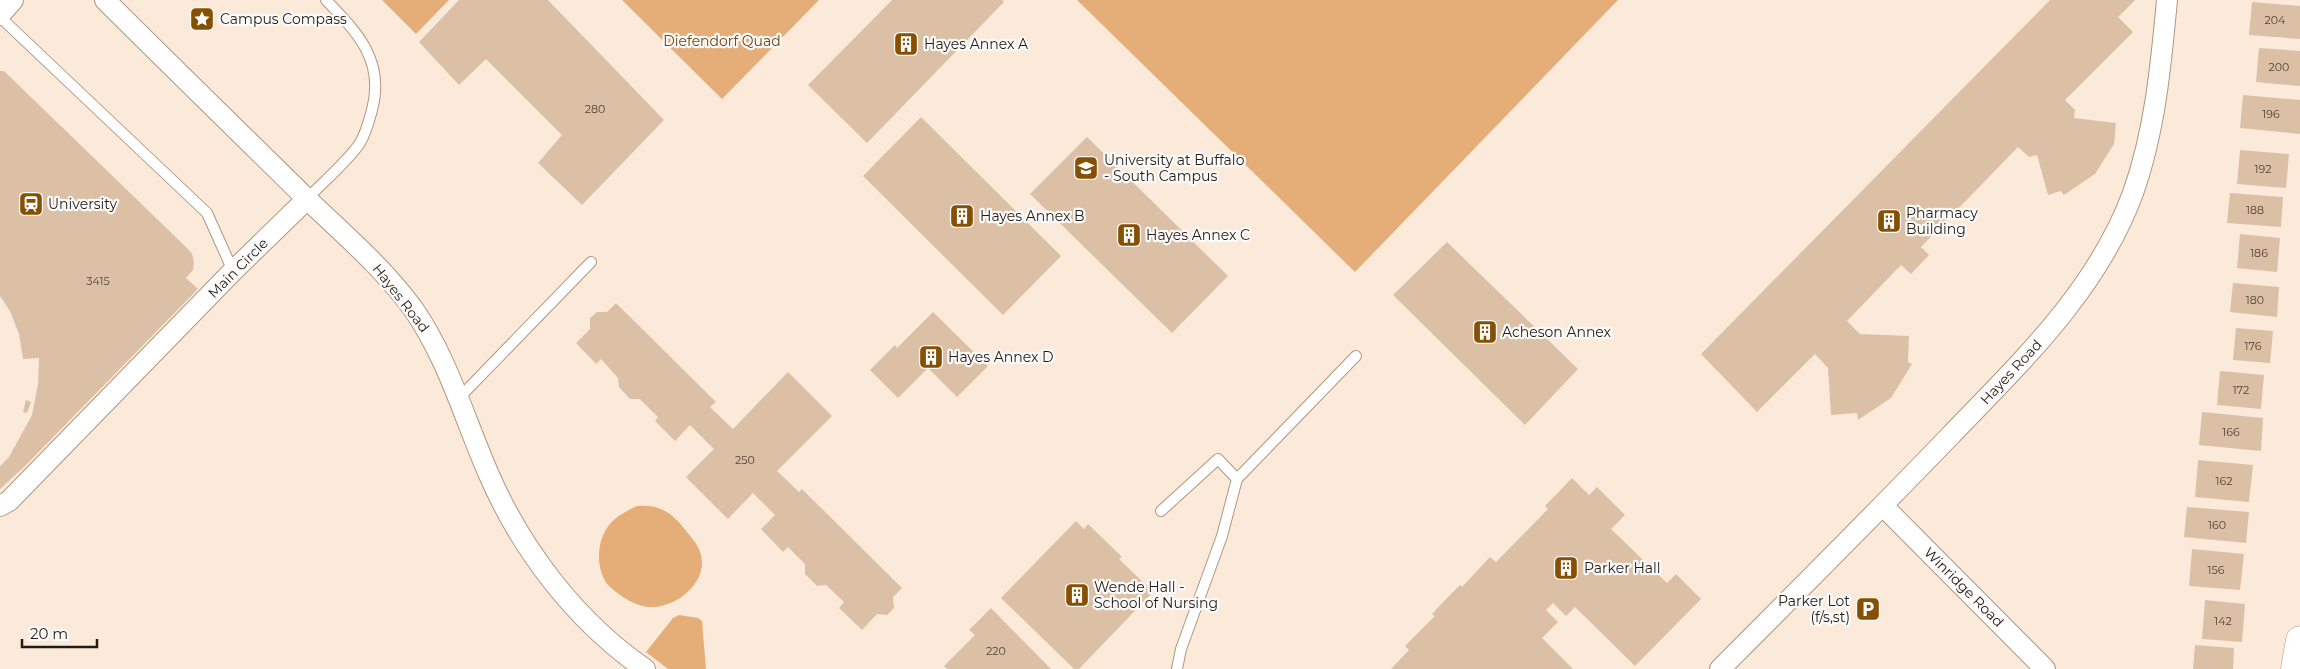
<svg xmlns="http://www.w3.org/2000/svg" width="2300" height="669" font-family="Montserrat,sans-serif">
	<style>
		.green { fill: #e5ad78 }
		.building { fill: #dcc0a6 }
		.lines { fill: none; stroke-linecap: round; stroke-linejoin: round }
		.lane-casing { stroke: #b1967e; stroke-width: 12 }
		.street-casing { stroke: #b1967e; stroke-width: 22 }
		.secondary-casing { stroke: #b1967e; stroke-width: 29 }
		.lane { stroke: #fff; stroke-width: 10 }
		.street { stroke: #fff; stroke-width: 20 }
		.secondary { stroke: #fff; stroke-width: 28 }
		.labels { text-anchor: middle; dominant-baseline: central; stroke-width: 4.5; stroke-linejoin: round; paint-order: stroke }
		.number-label { font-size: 11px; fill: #534437 }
		.poi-label { font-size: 14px; fill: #251b12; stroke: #fbfbfb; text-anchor: start }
		.park-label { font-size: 14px; fill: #734307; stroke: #fbfbfb }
		.street-label { font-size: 14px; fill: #251b12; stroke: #fbfbfb }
	</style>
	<rect width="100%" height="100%" fill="#fbeada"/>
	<path class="green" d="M382,0h67l-33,34z
		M622,0h197l-97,99z
		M1077,0h541l-263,272z
		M637,506c20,-2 33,5 46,21 6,8 16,18 18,28 7,27 -24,52 -48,52 -16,1 -33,-11 -44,-21 -13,-14 -13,-42 -2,-58 6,-10 19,-17 30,-22z
		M679,615l19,3 4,3 4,48h-38l-22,-17 27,-34z"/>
	<path class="building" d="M459,0h89l116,120 -82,85 -44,-42 24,-28 -76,-76 -27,26 -40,-43z
		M892,0h110l2,2 -137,141 -59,-58z
		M2050,0h85l-17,17 15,15 -68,68 10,10 -1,8 42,5 -2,21 -19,30 -31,21 -3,-4 -13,4 -11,-40 -8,2 -11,-10 -97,100 8,8 -18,19 -10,-9 -54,56 13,13 49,2 -1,26 4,2 -21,34 -33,22 -1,-7 -26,2 -3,-47 -13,-14 -58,58 -56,-58z
		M2252,2l48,4v33l-51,-4z
		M2259,48l41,3v35l-44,-4z
		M0,71h4l183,177 5,6 2,8 -1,8 -7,8 12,11 -174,178 -24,22v-23l9,-9 23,-42 6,-31 1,-26 -16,1 -4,-25 -9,-23 -10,-15z
		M2243,95l57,5v34l-60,-6z
		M921,117l140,139 -58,59 -140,-139z
		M1087,137l141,139 -56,57 -142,-139z
		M2240,150l49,4 -3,34 -49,-4z
		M2230,193l53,4 -2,30 -54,-4z
		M2240,234l40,4 -3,34 -40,-4z
		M1447,242l131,127 -53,56 -132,-130z
		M2233,283l46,4 -2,30 -47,-5z
		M616,303l100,99 -6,5 23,22 55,-57 44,44 -55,55 22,21 3,-3 100,99 -9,9 1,11 -7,7 -10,-1 -15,16 -23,-22 5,-6 -18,-17 -9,1 -12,-12v-10l-17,-17 -5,5 -22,-23 14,-14 -22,-22 -25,26 -42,-42 28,-28 -24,-24 -15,16 -20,-20 3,-4 -18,-18h-10l-11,-12 -1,-9 -17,-19 -5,5 -20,-21 14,-14v-11l7,-6h10z
		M933,312l55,54 -31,31 -29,-29 -30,30 -28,-28 25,-25 2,3z
		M2236,328l37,3 -3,32 -37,-3z
		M2220,371l44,4 -3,34 -44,-4z
		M26,400l5,2 -4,11 -4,-1z
		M2202,412l61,6 -2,33 -62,-6z
		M2198,460l55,5 -4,37 -54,-5z
		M1572,478l17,17 8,-8 28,28 -14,14 56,54 9,-9 25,25 -66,67 -60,-59 -9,9 -13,-13 -7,7 12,12 -16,16 31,31h-182l18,-19 -4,-4 30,-30 -3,-2 14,-15 14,-14 2,2 28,-30 6,5 52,-53 -3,-3z
		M2187,507l62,5 -3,31 -62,-6z
		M1076,521l8,8 4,-5 34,33 -3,2 34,33 -74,77h-5l-73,-71z
		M2192,549l52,5 -4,36 -51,-4z
		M2205,600l40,4 -3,38 -40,-3z
		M991,608l60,61h-104l-3,-3 31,-31 -6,-5z
		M2195,645l39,3 -1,21h-40z"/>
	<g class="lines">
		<defs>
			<path id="lane" d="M0,17l207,196 26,58
				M307,199c15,-16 42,-39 53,-56 6,-10 9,-22 12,-33 13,-49 -14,-77 -46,-110
				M460,397l131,-135
				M1161,511l57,-52 19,20
				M1177,669l4,-20 41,-113 15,-57 119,-123"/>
			<path id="street" d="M105,0c66,66 133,131 200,197 37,36 78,70 109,113 35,51 51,111 76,167 33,75 87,145 155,192
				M0,15l13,-15
				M0,506l9,-5 224,-230 74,-72
				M1883,506l162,163
				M1720,669c77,-77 154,-154 229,-232 71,-74 148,-146 184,-244 22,-62 28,-128 34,-193"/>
			<path id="secondary" d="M2295,669l5,-29"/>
		</defs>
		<use href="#lane" class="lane-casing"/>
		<use href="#street" class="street-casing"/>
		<use href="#secondary" class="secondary-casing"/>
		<use href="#lane" class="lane"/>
		<use href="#street" class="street"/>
		<use href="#secondary" class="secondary"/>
	</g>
	<defs>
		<symbol id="sight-square" viewBox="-11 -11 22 22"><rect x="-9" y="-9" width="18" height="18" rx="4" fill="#874f02" stroke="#fbfbfb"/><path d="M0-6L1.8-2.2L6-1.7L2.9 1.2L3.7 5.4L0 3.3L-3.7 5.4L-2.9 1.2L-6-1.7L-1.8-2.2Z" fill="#fff"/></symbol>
		<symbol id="building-square" viewBox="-11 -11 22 22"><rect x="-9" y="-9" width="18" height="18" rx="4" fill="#874f02" stroke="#fbfbfb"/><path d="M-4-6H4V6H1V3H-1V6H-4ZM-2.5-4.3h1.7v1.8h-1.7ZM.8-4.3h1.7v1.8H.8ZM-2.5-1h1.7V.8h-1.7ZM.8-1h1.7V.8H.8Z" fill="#fff"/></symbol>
		<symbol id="university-square" viewBox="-11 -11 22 22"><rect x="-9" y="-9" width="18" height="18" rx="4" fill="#874f02" stroke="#fbfbfb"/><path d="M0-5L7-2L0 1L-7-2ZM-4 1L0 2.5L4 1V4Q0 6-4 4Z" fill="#fff"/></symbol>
		<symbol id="station-square" viewBox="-11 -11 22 22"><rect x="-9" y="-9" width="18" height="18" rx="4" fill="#874f02" stroke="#fbfbfb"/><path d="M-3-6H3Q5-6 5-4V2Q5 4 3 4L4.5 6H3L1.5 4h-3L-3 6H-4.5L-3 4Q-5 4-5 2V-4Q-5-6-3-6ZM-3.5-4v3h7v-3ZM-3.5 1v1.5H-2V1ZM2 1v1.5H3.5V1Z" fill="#fff"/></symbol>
		<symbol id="parking-square" viewBox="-11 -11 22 22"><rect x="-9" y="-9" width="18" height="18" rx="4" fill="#874f02" stroke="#fbfbfb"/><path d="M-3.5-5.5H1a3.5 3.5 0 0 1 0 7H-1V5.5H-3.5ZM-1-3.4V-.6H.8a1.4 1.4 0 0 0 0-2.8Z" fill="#fff"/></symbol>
	</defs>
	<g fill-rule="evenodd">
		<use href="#sight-square" x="188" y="5" width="28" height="28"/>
		<use href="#building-square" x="892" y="30" width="28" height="28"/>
		<use href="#university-square" x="1072" y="154" width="28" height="28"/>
		<use href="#station-square" x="17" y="190" width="28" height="28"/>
		<use href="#building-square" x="948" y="202" width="28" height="28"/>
		<use href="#building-square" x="1875" y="207" width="28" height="28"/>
		<use href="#building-square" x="1115" y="221" width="28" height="28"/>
		<use href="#building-square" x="1471" y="318" width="28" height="28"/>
		<use href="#building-square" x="917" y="343" width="28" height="28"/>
		<use href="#building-square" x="1552" y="554" width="28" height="28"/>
		<use href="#building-square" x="1063" y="581" width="28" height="28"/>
		<use href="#parking-square" x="1854" y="595" width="28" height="28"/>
	</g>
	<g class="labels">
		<g class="number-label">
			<text x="2275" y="20">204</text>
			<text x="2279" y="67">200</text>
			<text x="595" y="109">280</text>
			<text x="2271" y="114">196</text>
			<text x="2263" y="169">192</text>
			<text x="2255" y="210">188</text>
			<text x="2259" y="253">186</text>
			<text x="98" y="281">3415</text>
			<text x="2255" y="300">180</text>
			<text x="2253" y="346">176</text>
			<text x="2241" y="390">172</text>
			<text x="2231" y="432">166</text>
			<text x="745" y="460">250</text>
			<text x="2224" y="481">162</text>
			<text x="2217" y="525">160</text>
			<text x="2216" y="570">156</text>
			<text x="2223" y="621">142</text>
			<text x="996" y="651">220</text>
		</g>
		<g class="poi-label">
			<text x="220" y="19">Campus Compass</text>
			<text x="924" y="44">Hayes Annex A</text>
			<text x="1104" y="160">University at Buffalo<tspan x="1104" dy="16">- South Campus</tspan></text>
			<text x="48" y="204">University</text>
			<text x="1906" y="213">Pharmacy<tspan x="1906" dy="16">Building</tspan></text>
			<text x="980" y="216">Hayes Annex B</text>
			<text x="1146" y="235">Hayes Annex C</text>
			<text x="1502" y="332">Acheson Annex</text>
			<text x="948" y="357">Hayes Annex D</text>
			<text x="1584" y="568">Parker Hall</text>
			<text x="1094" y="587">Wende Hall -<tspan x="1094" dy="16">School of Nursing</tspan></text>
			<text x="1850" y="601" text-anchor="end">Parker Lot<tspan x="1850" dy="16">(f/s,st)</tspan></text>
		</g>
		<g class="park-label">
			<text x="722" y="41">Diefendorf Quad</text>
		</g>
		<g class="street-label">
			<text transform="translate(238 268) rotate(-45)">Main Circle</text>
			<text transform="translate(401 298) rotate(52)">Hayes Road</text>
			<text transform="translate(2011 372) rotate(-47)">Hayes Road</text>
			<text transform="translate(1964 587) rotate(45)">Winridge Road</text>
		</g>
	</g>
	<path d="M22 639v8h75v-8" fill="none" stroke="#251b12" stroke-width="2.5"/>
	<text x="30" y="639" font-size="15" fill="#251b12" stroke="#fbfbfb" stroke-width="4" paint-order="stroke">20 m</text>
</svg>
